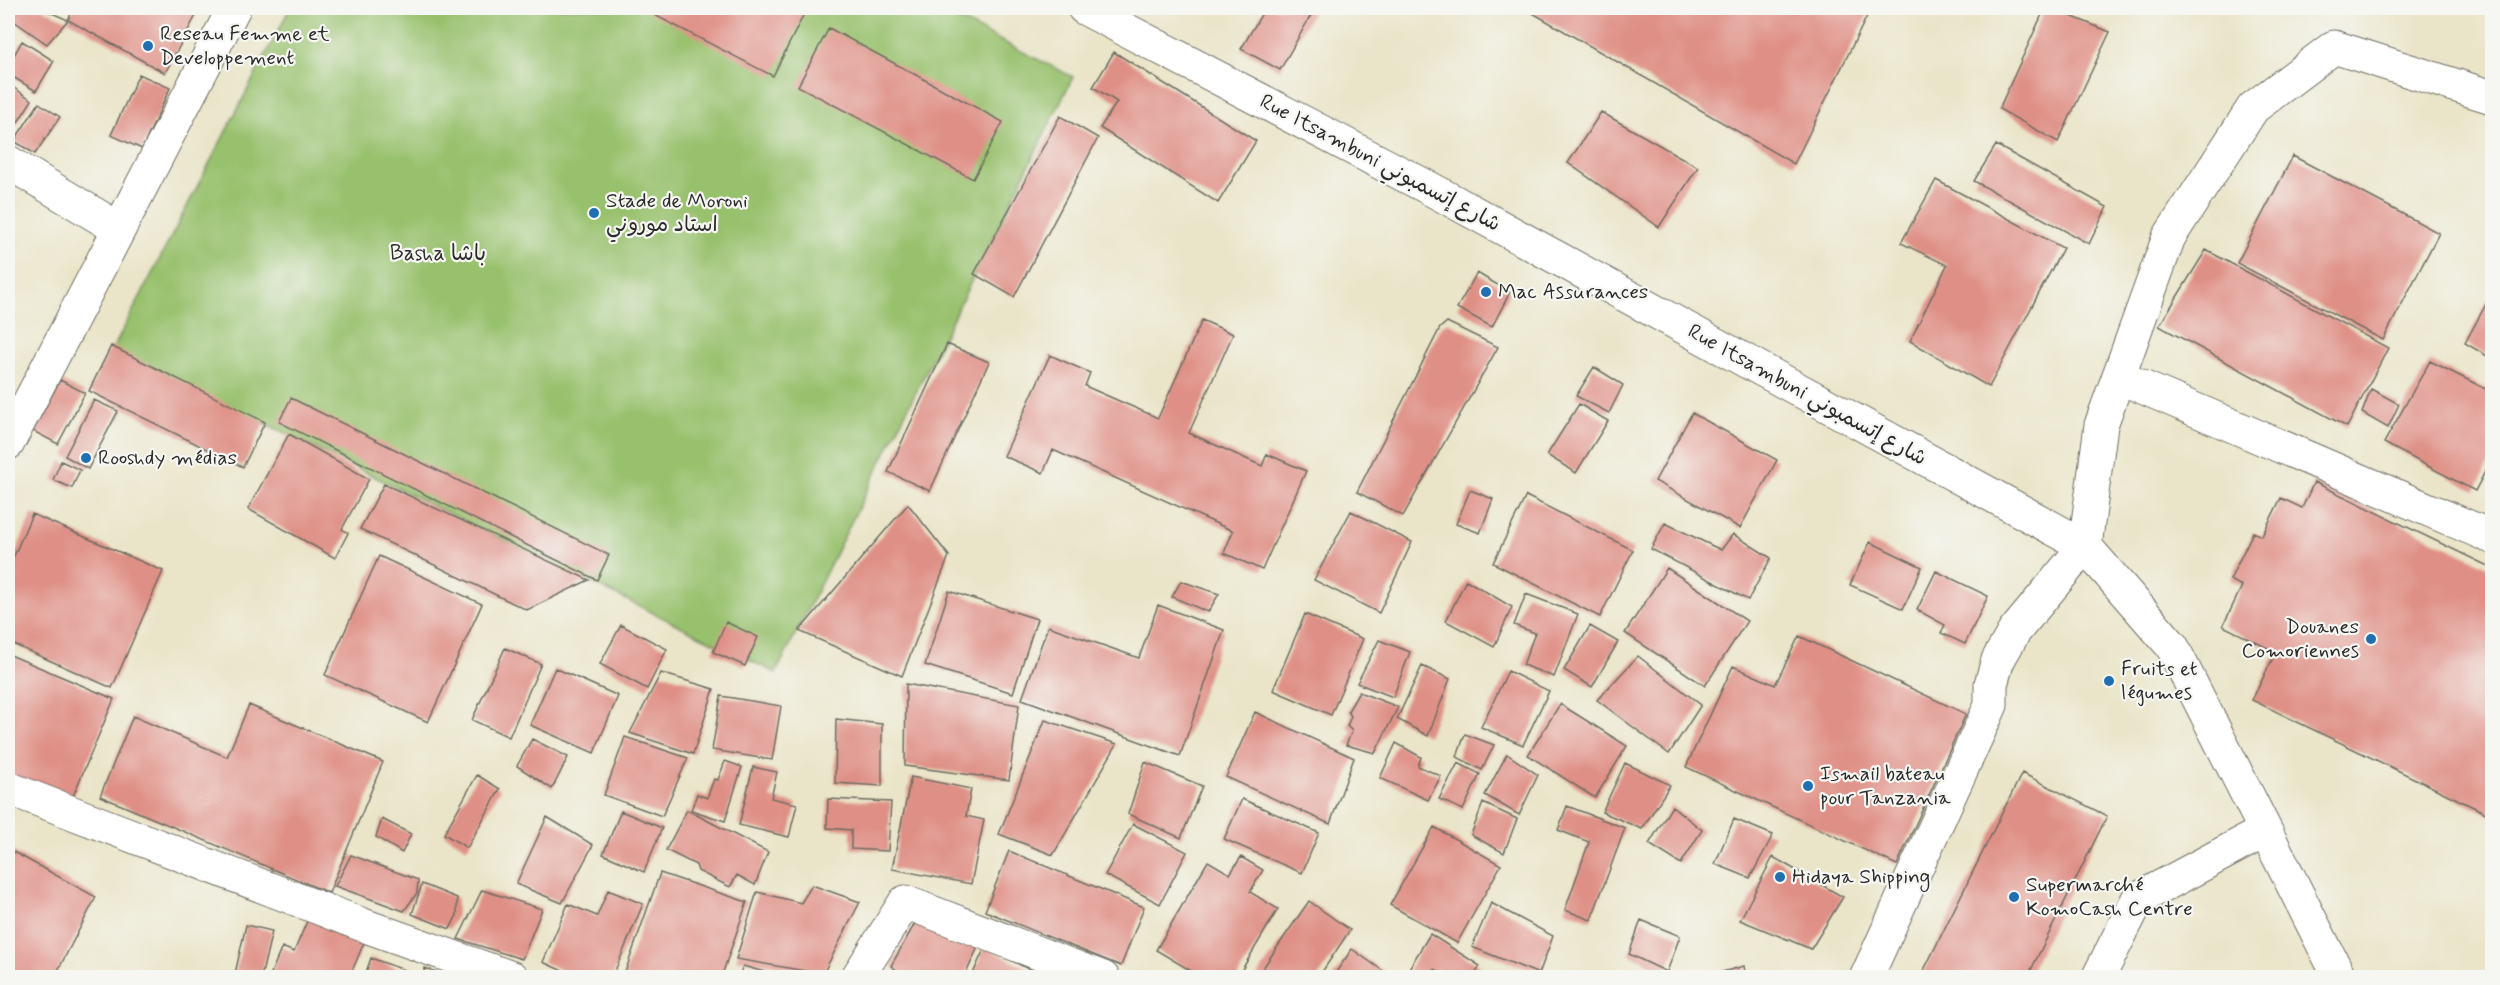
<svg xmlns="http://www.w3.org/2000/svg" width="2500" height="985" font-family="Mynerve,'Playpen Sans Arabic',sans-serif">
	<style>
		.green { fill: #98c16d; stroke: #62764c; stroke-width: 1.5 }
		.building { fill: #df9086 }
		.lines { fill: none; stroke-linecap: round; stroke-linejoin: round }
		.minor-casing { stroke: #6e6c62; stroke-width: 35 }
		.major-casing { stroke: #6e6c62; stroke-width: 35 }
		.minor { stroke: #fff; stroke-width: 33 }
		.major { stroke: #fff; stroke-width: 33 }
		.poi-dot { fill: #1f6fb2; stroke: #f6f6f2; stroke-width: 2 }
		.labels { text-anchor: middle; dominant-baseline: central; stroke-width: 4.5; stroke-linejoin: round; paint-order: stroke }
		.poi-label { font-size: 21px; fill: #2b2b2b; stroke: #f6f6f2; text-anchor: start }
		.street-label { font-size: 21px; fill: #2b2b2b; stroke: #f6f6f2 }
		.neighbourhood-label { font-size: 22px; fill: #2b2b2b; stroke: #f6f6f2 }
	</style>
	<rect width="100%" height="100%" fill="#f6f6f2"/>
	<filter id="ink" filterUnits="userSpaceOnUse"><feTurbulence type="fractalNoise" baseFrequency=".0167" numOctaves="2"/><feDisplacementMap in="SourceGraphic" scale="12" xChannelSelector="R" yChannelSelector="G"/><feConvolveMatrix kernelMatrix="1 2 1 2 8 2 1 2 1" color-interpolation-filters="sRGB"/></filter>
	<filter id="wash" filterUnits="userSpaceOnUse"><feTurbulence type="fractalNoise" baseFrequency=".008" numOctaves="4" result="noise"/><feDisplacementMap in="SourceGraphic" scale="24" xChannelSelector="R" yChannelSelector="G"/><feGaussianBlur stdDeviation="1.35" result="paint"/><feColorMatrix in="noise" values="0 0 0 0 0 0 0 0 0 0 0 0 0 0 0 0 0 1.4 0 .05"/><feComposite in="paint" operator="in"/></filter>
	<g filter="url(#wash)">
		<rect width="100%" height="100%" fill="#eae5c9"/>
		<path class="green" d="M290,8h646l137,69 -297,596 -663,-324z"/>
		<g id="blocks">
			<path class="building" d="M9,8h38l-2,2 23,10 -21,24 -39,-27z
				M74,8h126l-35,65 -97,-53z
				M641,8h166l-34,68z
				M1265,8h50l-35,62 -39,-21z
				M1524,8h347l-77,156z
				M2045,8h6l59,24 -52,110 -59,-33z
				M829,28l174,94 -30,57 -175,-93z
				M22,41l32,20 -18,30 -28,-17v-8z
				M1114,52l142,89 -38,62 -118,-75 17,-26 -24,-15z
				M139,74l31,14 -28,61 -31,-14z
				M8,84l24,16 -24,38z
				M39,103l21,14 -25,37 -21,-13z
				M1601,112l97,55 -39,60 -91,-64z
				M1060,116l38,22 -84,159 -40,-23z
				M1996,145l111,62 -18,37 -115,-63z
				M2293,156l146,77 -56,107 -146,-77z
				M1936,180l127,68 -74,139 -79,-46 37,-76 -46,-22z
				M2206,250l182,98 -41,79 -188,-101z
				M1477,273l33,19 -18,35 -35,-19z
				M2492,293v66l-27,-16z
				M1202,320l31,14 -44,99 73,33 5,-12 39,17 -44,99 -38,-17 9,-22 -180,-81 -10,23 -39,-17 46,-101 40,18 -5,13 73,32z
				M1447,322l51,25 -95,169 -46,-24 83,-164z
				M947,344l42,18 -59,129 -42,-19z
				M111,346l154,76 -22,45 -154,-76z
				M2430,361l62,31v66l-17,33 -91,-48z
				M1594,367l29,18 -14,28 -33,-17z
				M60,380l25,13 -27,51 -25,-13z
				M2371,389l28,15 -11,24 -26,-15z
				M291,398l318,157 -12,25 -318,-158z
				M94,400l24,11 -30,58 -23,-13z
				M1579,404l29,17 -32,52 -29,-18z
				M1692,413l85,47 -37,68 -85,-47z
				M289,434l80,45 -27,50 6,4 -13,25 -87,-49z
				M61,461l19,9 -8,18 -19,-8z
				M2314,482l178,86v248l-240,-116 24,-48 -53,-26 19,-40 -12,-6 23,-48 9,4 19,-38 21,10z
				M384,484l205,96 -62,30 -167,-81z
				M1470,490l23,9 -13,34 -24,-9z
				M1526,496l107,54 -33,67 -107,-54z
				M908,504l41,52 -47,120 -103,-45z
				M1351,511l61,31 -33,71 -65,-33z
				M32,514l131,57 -51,117 -104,-46v-72z
				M1665,523l56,27 12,-16 38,24 -23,42 -97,-51z
				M1870,542l52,25 -19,42 -53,-24z
				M379,556l103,48 -54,118 -103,-47z
				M1667,568l80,53 -42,65 -80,-53z
				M1936,571l52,25 -23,48 -24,-11 4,-8 -28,-15z
				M1466,580l46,27 -18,40 -48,-26z
				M1181,581l38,13 -11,18 -36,-15z
				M949,591l88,28 -24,74 -88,-28z
				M1526,594l52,20 -24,63 -31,-12 12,-32 -21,-8z
				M1158,605l66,25 -44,126 -158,-57 26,-73 91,32z
				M1305,614l58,25 -32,76 -58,-25z
				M726,622l32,15 -13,29 -32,-14z
				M621,625l46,24 -20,40 -47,-25z
				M1590,626l28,16 -26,45 -28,-17z
				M1799,636l167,78 -69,151 -211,-98 47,-101 42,19z
				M1379,640l31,12 -17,45 -36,-14z
				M505,648l36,16 -32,73 -37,-17z
				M8,654l106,45 -43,102 -63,-27z
				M1638,656l63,49 -32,49 -72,-54z
				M1422,666l28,13 -22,57 -31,-17z
				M555,668l63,28 -24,57 -64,-28z
				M1508,671l41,20 -26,54 -42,-18z
				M661,673l53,16 -21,65 -63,-21z
				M906,684l113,21 -10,75 -104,-14z
				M1359,692l39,15 -23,46 -29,-8 6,-14 -5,-5 4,-10 -3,-5z
				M721,696l60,10 -9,54 -60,-10z
				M1560,704l67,42 -32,52 -67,-43z
				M249,705l134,57 -54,131 -229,-97 33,-80 94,41z
				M1255,712l99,46 -24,66 -104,-47z
				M836,719l46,5v62l-47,-3z
				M1045,720l72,24 -64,111 -54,-21z
				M1465,734l29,11 -12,25 -25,-13z
				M625,737l63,21 -26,58 -58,-21z
				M532,739l36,18 -16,32 -35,-23z
				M1396,743l25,14 -3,9 23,10 -13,24 -48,-22z
				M1507,754l31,21 -19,40 -34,-20z
				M725,761l17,6 -17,54 -34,-11 6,-16 10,4 7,-19 4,1z
				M1145,762l57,24 -21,52 -53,-24z
				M1458,763l22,11 -17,36 -24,-11z
				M1625,763l45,22 -28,44 -40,-17z
				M753,767l24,5 -6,26 26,6 -8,33 -50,-12z
				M2022,773l85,43 -80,162h-107z
				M477,775l23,14 -33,59 -23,-14z
				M911,777l60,12 -5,27 18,4 -13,64 -79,-15z
				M828,799l63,3 -3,49 -37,-2v-19l-24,-2z
				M1242,799l77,34 -17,40 -78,-34z
				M1483,803l34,16 -13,34 -33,-18z
				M1567,806l58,22 -34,92 -26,-10 24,-68 -31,-12z
				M1672,806l30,24 -21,34 -32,-20z
				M687,810l81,42 -13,33 -18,-10 -7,12 -32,-16 -2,-6 -30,-15z
				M621,811l41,17 -18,44 -41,-18z
				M547,817l46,28 -31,58 -46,-19z
				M382,819l29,15 -9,19 -26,-16z
				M1734,819l39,16 -23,43 -35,-14z
				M1133,824l54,28 -27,52 -55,-29z
				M1434,827l67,38 -44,78 -67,-38z
				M8,849l88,48 -42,81h-46z
				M1009,851l135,56 -23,59 -136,-55z
				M351,855l67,25 -1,13 -13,18 -69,-25z
				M1241,857l22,13 -13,22 28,17 -41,69h-34l-47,-28 52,-89 22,13z
				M1773,857l70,40 -32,52 -71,-29z
				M660,873l87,29 -26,76h-98z
				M422,884l35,14v17l-7,14 -38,-15z
				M812,885l48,17 -37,72 -87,-15 21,-67 44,11z
				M482,890l60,19 -20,50 -64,-20z
				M608,890l35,14 -31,74h-34l-35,-16 25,-58 29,12z
				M1309,901l41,29 -32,48h-62z
				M1491,903l62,33 -14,38 -67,-27z
				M310,914l56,24 -17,40h-80l13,-31 12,5z
				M918,918l63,22 -17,38h-56l-17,-12z
				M1641,920l39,16 -13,36 -38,-18z
				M246,925l26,6 -11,47h-27z
				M1430,934l50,32 -7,12h-24l-14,-9 -5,9h-10l-12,-8z
				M985,947l61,31h-75z
				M1352,949l41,29h-61z
				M371,958l44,16 -2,4h-49z
				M743,966l39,11v1h-44z
				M1744,966l2,12h-42v-1z
				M872,967l27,10v1h-33z
				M425,968l25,9v1h-28z"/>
		</g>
	</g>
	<g filter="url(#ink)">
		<use href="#blocks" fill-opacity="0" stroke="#6e6c62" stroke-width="1.5"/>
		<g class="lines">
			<defs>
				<path id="minor" d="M8,162l111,67
					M2119,377l373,160
					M8,443l226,-435
					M8,788l355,137 149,53
					M857,978l48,-76 198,76
					M1866,978l125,-273v-21l7,-24 16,-28 71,-86 16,-121 68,-188 84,-129 81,-61 158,50
					M2098,978l40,-79 127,-68"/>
				<path id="major" d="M1084,8l345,180 656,358 87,100 168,332"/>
			</defs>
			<use href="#minor" class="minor-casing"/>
			<use href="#major" class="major-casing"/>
			<use href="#minor" class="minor"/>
			<use href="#major" class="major"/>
		</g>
	</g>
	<g class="poi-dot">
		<circle cx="148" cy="46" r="6"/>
		<circle cx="594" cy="213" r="6"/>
		<circle cx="1486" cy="292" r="6"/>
		<circle cx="86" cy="458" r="6"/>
		<circle cx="2371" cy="639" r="6"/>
		<circle cx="2109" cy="681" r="6"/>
		<circle cx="1808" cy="786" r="6"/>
		<circle cx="1780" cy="877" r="6"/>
		<circle cx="2014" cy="897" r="6"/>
	</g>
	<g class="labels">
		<g class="poi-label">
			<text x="160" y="34">Reseau Femme et<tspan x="160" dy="24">Developpement</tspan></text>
			<text x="606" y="201">Stade de Moroni<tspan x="606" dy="24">استاد موروني</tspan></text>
			<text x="1498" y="292">Mac Assurances</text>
			<text x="98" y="458">Rooshdy médias</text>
			<text x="2359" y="627" text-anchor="end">Douanes<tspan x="2359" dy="24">Comoriennes</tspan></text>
			<text x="2121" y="669">Fruits et<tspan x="2121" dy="24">légumes</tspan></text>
			<text x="1820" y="774">Ismail bateau<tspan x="1820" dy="24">pour Tanzania</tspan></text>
			<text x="1792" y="877">Hidaya Shipping</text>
			<text x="2026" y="885">Supermarché<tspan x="2026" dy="24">KomoCash Centre</tspan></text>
		</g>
		<g class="street-label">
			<text transform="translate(1380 163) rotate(28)">Rue Itsambuni شارع إتسمبوني</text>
			<text transform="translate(1807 395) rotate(29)">Rue Itsambuni شارع إتسمبوني</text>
		</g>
		<g class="neighbourhood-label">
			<text x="438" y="254">Basha باشا</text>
		</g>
	</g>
	<rect width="2500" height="985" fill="none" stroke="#f6f6f2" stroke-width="30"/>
</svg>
